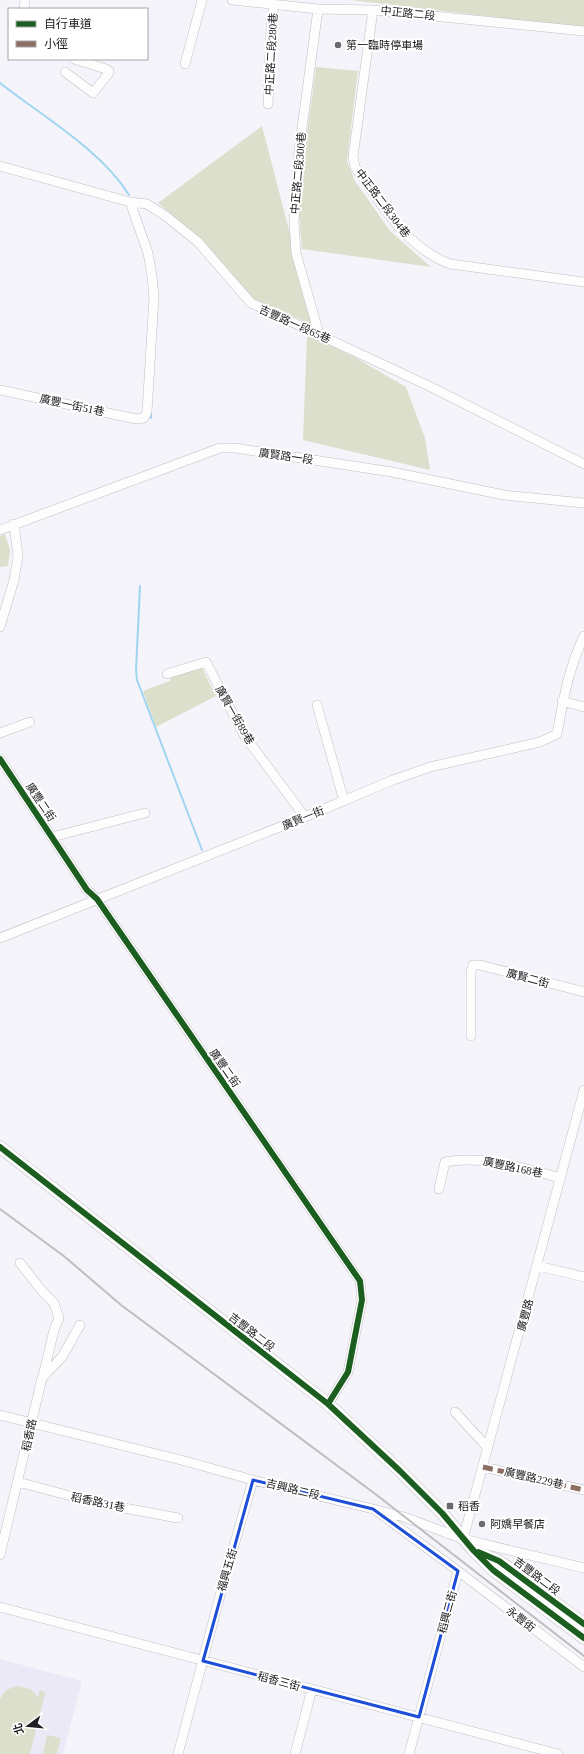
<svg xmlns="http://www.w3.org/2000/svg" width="584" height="1754" font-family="'Times New Roman','Noto Sans TC',serif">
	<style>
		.built { fill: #ebe9f6 }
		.green { fill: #dcdfcb }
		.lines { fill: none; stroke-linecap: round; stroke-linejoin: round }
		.stream { stroke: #a0d5f1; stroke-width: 2 }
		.minor-casing { stroke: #bfbfc3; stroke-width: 10 }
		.major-casing { stroke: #bfbfc3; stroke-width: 13 }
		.minor { stroke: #fefdfe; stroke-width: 9 }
		.major { stroke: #fefdfe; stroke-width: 12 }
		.rail { stroke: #bebebe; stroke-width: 2 }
		.quiet { stroke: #8d6e63; stroke-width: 5; stroke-dasharray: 10 5; stroke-linecap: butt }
		.cycleway-casing { stroke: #fff; stroke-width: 8 }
		.cycleway { stroke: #1b5e20; stroke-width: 6 }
		.marked { fill: none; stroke: #1d4ed8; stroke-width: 3; stroke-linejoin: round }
		.poi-dot { fill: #6b6a6f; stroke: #fff; stroke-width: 1.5 }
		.labels { text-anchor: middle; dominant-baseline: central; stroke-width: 4; stroke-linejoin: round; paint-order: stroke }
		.street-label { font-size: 11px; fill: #212024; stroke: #fff }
		.poi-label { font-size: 11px; fill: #212024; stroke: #fff; text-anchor: start }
	</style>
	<rect width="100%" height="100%" fill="#f5f4fa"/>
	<path class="built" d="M0,1659l82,22 -19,73h-63z"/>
	<path class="green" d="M351,0h233v28z
		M316,67l42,4 -11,90 8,20 35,50 41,36 -129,-18 -3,-34 7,-74z
		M262,126l52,200 -60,-27 -50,-57 -46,-39z
		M307,335l49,23 50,29 19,51 5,32 -127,-30z
		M5,534l5,16 -2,16 -8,1v-31z
		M201,666l15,30 -60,31 -13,-36 27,-10 1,-5z
		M17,1686l14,3 7,8 2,-7 5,3 -15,61h-30v-55l6,-9z
		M47,1735l14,3 -4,16h-14z"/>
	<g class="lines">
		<path class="stream" d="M0,83c42,33 101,67 129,112
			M143,227l4,11
			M151,418v-7
			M140,586l-4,84 1,10 65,170"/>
		<defs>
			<path id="minor" d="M232,0l86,9 55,1 211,21
				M24,9l1,-9
				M318,9l-19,141 -5,72 2,31 23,81
				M373,10l-20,147 2,10c27,37 49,79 95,97l134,18
				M185,64l17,-64
				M65,72l28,21 15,-19 1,-3 -3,-2 -32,-10
				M268,104l3,-77 3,-23
				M0,166l130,36 17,2 20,13 31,25 53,61 180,84 153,77
				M0,390l136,29 8,-1 3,-6 7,-114 -2,-22 -4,-23 -18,-51
				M0,530l220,-82h15l157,24 112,23 80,8
				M0,627l14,-47 4,-24 -4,-32
				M167,674l39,-12 38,73 61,82
				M562,701l22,6
				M317,705l27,96
				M0,733l30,-11
				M0,759l87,131 10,9 263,382 2,19 -14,72 -20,32
				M52,837l93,-24
				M0,938l305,-121 88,-37 37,-13 110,-25 17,-8c7,-37 11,-64 27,-98
				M471,1036v-65l2,-6h7l104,27
				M439,1189l6,-27c39,-7 78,6 116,16
				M20,1263l22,28 12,12 5,15 -5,12 -11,46
				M538,1266l46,11
				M455,1412l33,36
				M0,1415l181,45 72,20 120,29 31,8 59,22 121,29
				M483,1467l101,23
				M18,1482l79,21 81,15
				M378,1512l80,59 126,96
				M463,1539l121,-449
				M0,1555l42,-177 20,-21 18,-32
				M0,1607l558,147
				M178,1754l48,-181 27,-93
				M295,1754l17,-65
				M409,1754l49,-183"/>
			<path id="major" d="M0,1147l328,257 72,67 42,42 32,38 19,19 91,68
				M479,1553l20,8 85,63"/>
		</defs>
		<use href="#minor" class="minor-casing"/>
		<use href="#major" class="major-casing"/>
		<use href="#minor" class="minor"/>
		<use href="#major" class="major"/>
		<path class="rail" d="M0,1209l65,48 56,48 253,188 210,163"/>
		<path class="quiet" d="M483,1467l101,23"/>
		<defs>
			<path id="cycleway" d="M0,759l87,131 10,9 263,382 2,19 -14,72 -20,32
				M0,1147l328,257 72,67 42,42 32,38 19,19 91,68
				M478,1552l21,9 85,63"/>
		</defs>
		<use href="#cycleway" class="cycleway-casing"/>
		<use href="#cycleway" class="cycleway"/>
	</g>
	<path class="marked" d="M253,1480l120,29 85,62 -39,146 -216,-56z"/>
	<g class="poi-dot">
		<circle cx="338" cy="45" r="4"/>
		<rect x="446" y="1502" width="8" height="8" rx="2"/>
		<circle cx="482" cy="1524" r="4"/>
	</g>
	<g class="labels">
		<g class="street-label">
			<text transform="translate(408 13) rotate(6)">中正路二段</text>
			<text transform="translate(271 54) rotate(-87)">中正路二段280巷</text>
			<text transform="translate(298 173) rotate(-85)">中正路二段300巷</text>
			<text transform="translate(383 203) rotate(53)">中正路二段304巷</text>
			<text transform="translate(295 324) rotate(24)">吉豐路一段65巷</text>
			<text transform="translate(72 405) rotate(12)">廣豐一街51巷</text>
			<text transform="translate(286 456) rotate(8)">廣賢路一段</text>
			<text transform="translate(235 715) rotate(60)">廣賢一街89巷</text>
			<text transform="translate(41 802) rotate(56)">廣豐二街</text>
			<text transform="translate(303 818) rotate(-22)">廣賢一街</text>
			<text transform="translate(528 978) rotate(15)">廣賢二街</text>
			<text transform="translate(225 1068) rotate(55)">廣豐二街</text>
			<text transform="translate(513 1167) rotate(12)">廣豐路168巷</text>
			<text transform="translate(525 1315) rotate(-75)">廣豐路</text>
			<text transform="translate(252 1332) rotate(38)">吉豐路二段</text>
			<text transform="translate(29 1435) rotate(-78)">稻香路</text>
			<text transform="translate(534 1478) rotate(13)">廣豐路229巷</text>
			<text transform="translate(293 1489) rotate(14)">吉興路二段</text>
			<text transform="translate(98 1502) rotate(12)">稻香路31巷</text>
			<text transform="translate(227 1570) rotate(-74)">福興五街</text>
			<text transform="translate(537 1576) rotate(37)">吉豐路二段</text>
			<text transform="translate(447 1612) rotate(-75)">稻興二街</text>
			<text transform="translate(521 1619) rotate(38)">永豐街</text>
			<text transform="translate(279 1681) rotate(15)">稻香三街</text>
		</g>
		<g class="poi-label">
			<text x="346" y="45">第一臨時停車場</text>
			<text x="458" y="1506">稻香</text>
			<text x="490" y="1524">阿嬌早餐店</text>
		</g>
	</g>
	<rect x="8" y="8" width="140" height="52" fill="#ffffff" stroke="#a6a6a7"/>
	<rect x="16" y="21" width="20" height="6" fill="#1b5e20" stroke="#a6a6a7"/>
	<text x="44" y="28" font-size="12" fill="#212024">自行車道</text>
	<rect x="16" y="41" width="20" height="6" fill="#8d6e63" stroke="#a6a6a7"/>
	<text x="44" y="48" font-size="12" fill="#212024">小徑</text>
	<g transform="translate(28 1726) rotate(254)" stroke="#ffffff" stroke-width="3" paint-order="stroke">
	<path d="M0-3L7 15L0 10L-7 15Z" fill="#212024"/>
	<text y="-6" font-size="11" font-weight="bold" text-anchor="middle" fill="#212024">北</text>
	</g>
</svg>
